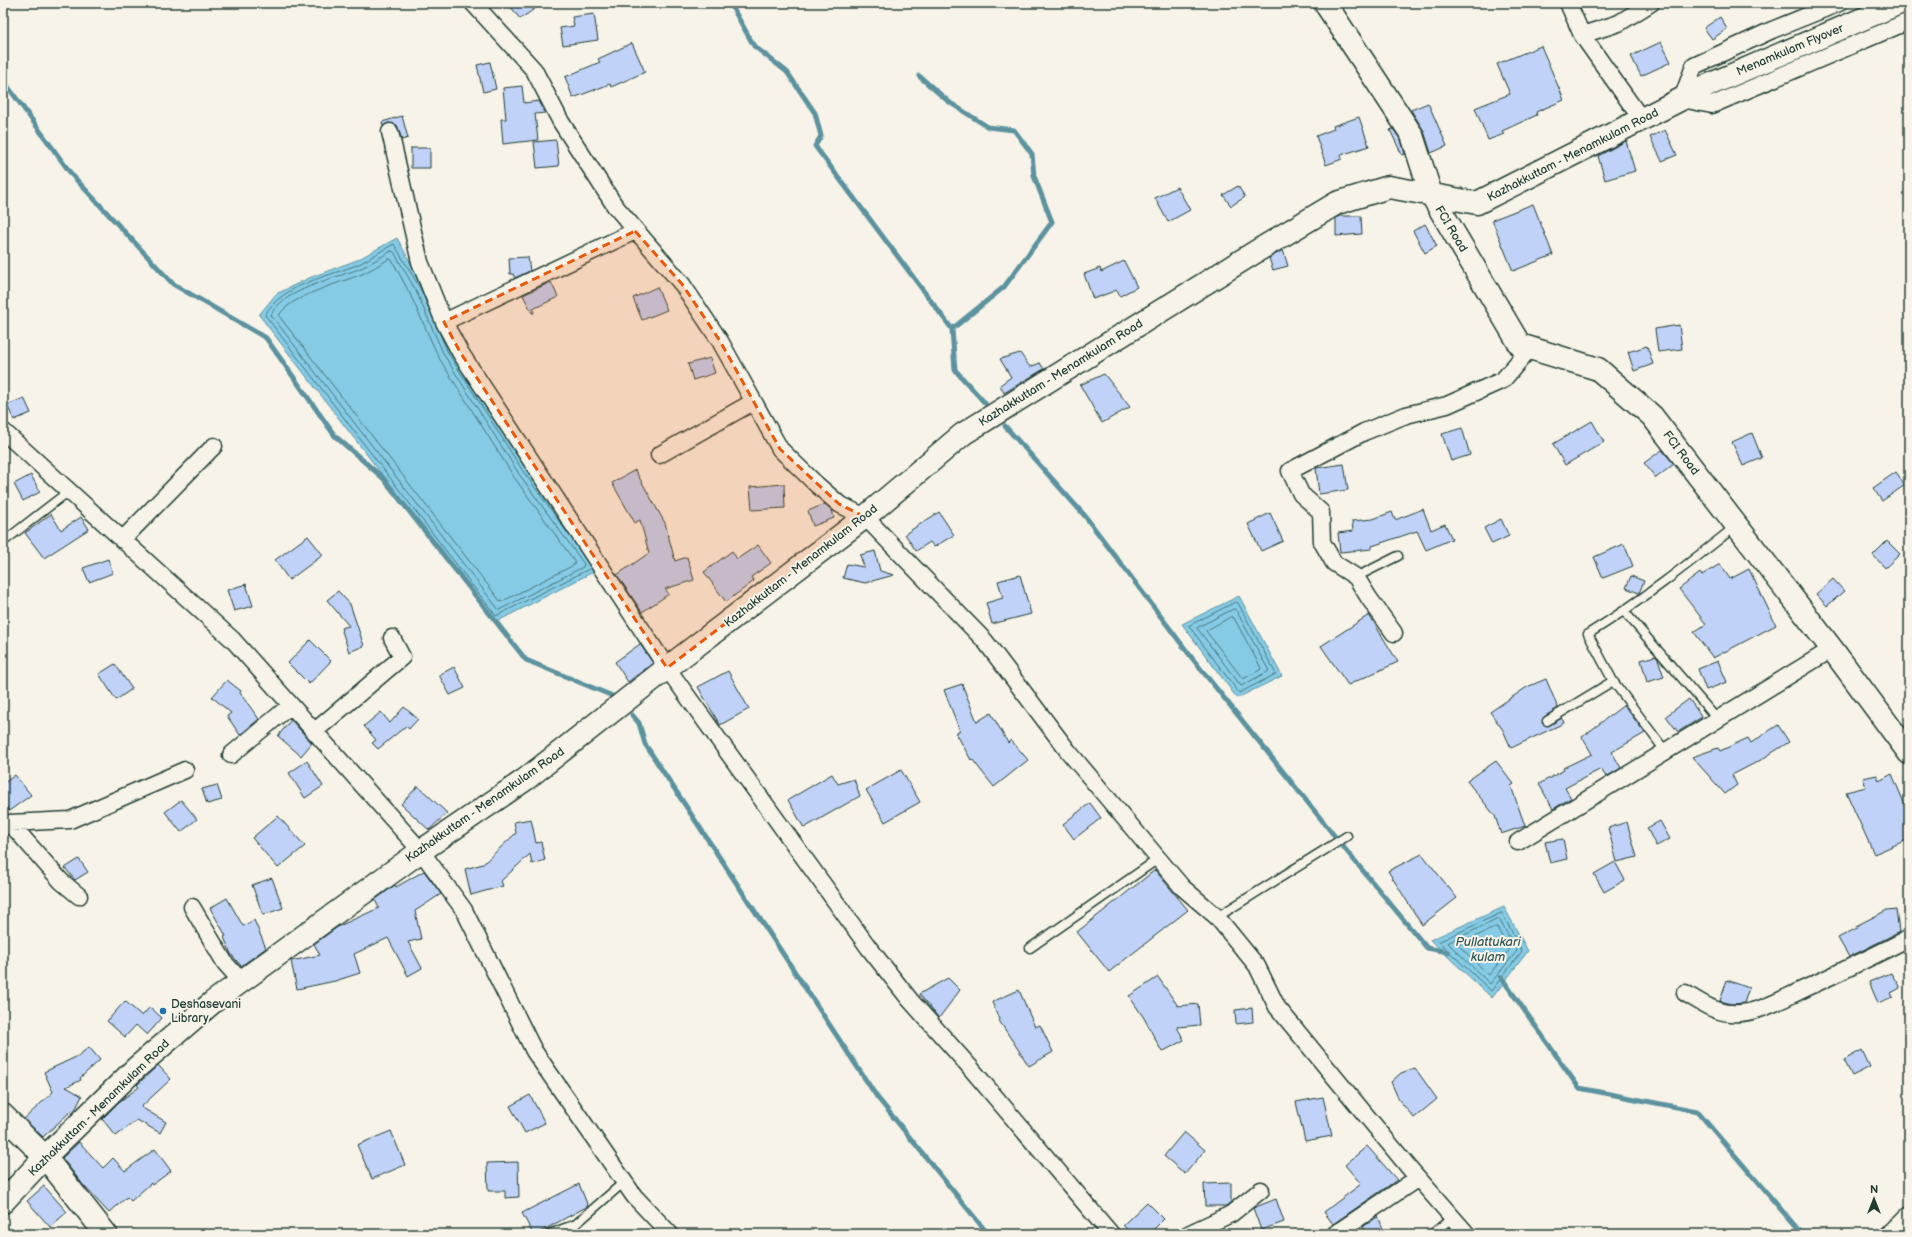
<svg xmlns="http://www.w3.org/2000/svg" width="1912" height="1237" font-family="'Balsamiq Sans',sans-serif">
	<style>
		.water { fill: #85cbe6; stroke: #5c929f }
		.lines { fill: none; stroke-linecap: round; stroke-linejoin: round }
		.shore { stroke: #48767b; stroke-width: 1 }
		.stream { stroke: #5c929f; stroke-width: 5 }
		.building { fill: #c0d2f8; stroke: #1f3d34 }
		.lane-casing { stroke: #1f3d34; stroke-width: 11 }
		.street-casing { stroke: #1f3d34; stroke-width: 19 }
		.secondary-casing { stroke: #1f3d34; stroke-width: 25 }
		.lane { stroke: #f7f3e8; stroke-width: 8 }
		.street { stroke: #f7f3e8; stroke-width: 16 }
		.secondary { stroke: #f7f3e8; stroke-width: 22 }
		.marked { fill: #e8590c; fill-opacity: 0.2; stroke: #e8590c; stroke-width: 3; stroke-dasharray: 8 5; stroke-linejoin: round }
		.poi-dot { fill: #1f6fb2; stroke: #f7f3e8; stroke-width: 1.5 }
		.labels { text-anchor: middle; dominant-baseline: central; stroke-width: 4; stroke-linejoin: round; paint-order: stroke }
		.street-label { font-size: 12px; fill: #1f3d34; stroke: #f7f3e8 }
		.poi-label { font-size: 12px; fill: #1f3d34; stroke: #f7f3e8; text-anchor: start }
		.water-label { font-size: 13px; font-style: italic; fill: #335958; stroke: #f7f3e8 }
	</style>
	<rect width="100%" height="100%" fill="#f7f3e8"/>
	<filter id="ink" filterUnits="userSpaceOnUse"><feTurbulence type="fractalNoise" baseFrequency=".025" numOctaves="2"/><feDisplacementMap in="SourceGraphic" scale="8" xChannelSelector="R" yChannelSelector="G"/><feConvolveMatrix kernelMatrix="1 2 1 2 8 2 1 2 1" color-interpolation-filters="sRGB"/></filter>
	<g filter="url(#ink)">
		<path class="water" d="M397,238l100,183 30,48 72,100 -103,53 -237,-307 17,-21 33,-16 48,-18z
			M1239,596l43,80 -45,22 -55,-74z
			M1504,907l24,44 -36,47 -62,-58z"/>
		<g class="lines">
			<path class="shore" d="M391,251l3,1 22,39 28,64 75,119 65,90 -1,3 -84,43 -228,-295c10,-24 64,-37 88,-46 11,-5 22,-12 32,-18z
				M389,259l3,1 18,34 29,64 75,119 61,85 -1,3 -73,37 -222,-286c8,-19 64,-34 83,-42 9,-4 18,-10 27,-15z
				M428,306l-8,-18 -26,-44c-12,6 -23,14 -35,20 -31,13 -77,20 -94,51l231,301 95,-48
				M440,334l8,19 75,118 46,64
				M1236,602l2,1 38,71 -37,19 -50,-67z
				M1234,609l2,1 33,61 -28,15 -44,-58z
				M1231,617l3,1 27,50 -1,2 -17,9 -37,-48z
				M1502,913l20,38 -31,40 -52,-49z
				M1499,919l18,32 -27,33 -42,-41z
				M1497,927l12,23 -20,25 -31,-30z"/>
			<path class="stream" d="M730,3l24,43 33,26 28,41 6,23 -6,10 137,183 52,-42 48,-65 -18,-46 -2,-22 -18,-24 -26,-3 -39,-25 -30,-26
				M3,80l69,95 101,109 93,54 69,98 48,42 143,182 89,37
				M952,329l3,41 30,33
				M1005,426l80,90 107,142 157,196 78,94 21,4
				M632,715l7,8 6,21 232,353 111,137
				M1501,977l78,111 118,23 105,123"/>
		</g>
		<path class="building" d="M508,3h35l-23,16z
			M594,14l4,26 -35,5 -3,-17 14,-2 -2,-9z
			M1720,17l7,12 -15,10 -8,-11z
			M1661,42l10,20 -30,14 -10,-20z
			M632,43l13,29 -34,15 -1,-3 -37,14 -8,-21 35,-15 -2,-3z
			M1541,46l23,54 -28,12 1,3 -35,16 2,3 -16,6 -13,-32 35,-14 -13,-30z
			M490,62l6,27 -13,3 -6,-27z
			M522,86l2,17 15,-2 6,12 -10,1 3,26 -35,4 -2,-25h5l-3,-31z
			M1428,103l19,43 -16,7 -7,-22 -13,-21z
			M402,116l6,22 -6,2 -5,-15 -9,-2 -5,3 -1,-4z
			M1359,117l10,29 -28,9 1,4 -16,6 -10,-29 18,-7 -1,-3z
			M1393,129l8,11 4,14 -3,1 -12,-25z
			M1665,130l12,25 -15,6 -12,-24z
			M556,140l3,26 -22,2 -3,-26z
			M1626,141l9,30 -30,9 -7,-24z
			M411,148h19v20h-19z
			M1238,186l7,11 -14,9 -8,-11z
			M1177,187l13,23 -22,12 -13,-24z
			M1533,204l20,51 -40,16 -21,-51z
			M1339,216h22l1,18 -26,2v-18z
			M1425,224l12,22 -12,7 -12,-22z
			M1283,250l5,16 -15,4 -4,-12z
			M528,257l2,14 -15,7 -2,-4h-3l-1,-16z
			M1124,261l13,26 -17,9 -3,-6 -24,9 -9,-25 16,-6 1,4z
			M551,282l7,15 -25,12 1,4h-2l-9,-18z
			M657,287l10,23 -25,10 -9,-22z
			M1679,325l3,24 -24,3 -3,-23z
			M1647,346l6,18 -19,7 -6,-19z
			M1020,353l10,14 10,-4 4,6 -40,24 -4,-8 11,-8 -11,-18z
			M710,358l5,15 -22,7 -5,-16z
			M1104,374l26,33 -28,16 -22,-38z
			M24,398l7,15 -17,7 -7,-15z
			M1592,421l12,21 -39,23 -12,-21z
			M1462,428l8,27 -19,6 -9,-27z
			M1752,433l10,25 -19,8 -11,-24z
			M1662,450l12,14 -18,14 -12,-15z
			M1344,464l4,26 -29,4 -3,-26z
			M635,470l30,53 10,38 12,-4 7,23 -29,9 4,5 -27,18 -25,-37 32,-22 -9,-33 -5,3 -23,-40z
			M1896,472l9,13 -23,16 -9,-13z
			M31,475l9,17 -17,9 -9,-17z
			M784,484l1,24 -33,2 -2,-23z
			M825,504l7,6 2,8 -21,8 -5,-15z
			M1423,509l8,21 14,-6 7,15 -26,11 -9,-19 -45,15v3l-32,3 -2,-19 15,-2 -1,-10 21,-2 19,-7 3,8z
			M939,512l15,23 -20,12 -4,-5 -14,9 -11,-17z
			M1270,513l13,28 -22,10 -13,-27z
			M51,514l10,16 20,-13 8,12 -45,29 -19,-25z
			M1501,519l8,17 -17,8 -8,-16z
			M308,536l15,19 -34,25 -14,-20z
			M1887,541l13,13 -15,14 -12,-13z
			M1624,544l9,22 -30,12 -9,-21z
			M758,545l13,18 -20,14 3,4 -28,21 -22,-30 28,-21 5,8z
			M875,551l5,20 14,4 -29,8 -22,-5 4,-14 17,3 -4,-12z
			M108,559l5,14 -24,9 -6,-14z
			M1720,564l10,15 19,-10 27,56 -63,33 -19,-26 12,-8 -27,-35 21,-16 2,2z
			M1020,575l11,39 -39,10 -6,-21 17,-5 -5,-17z
			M1631,576l13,5 -5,12 -13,-5z
			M1833,579l11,12 -17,15 -11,-12z
			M246,584l7,22 -19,5 -7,-21z
			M338,591l12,13 14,42 -15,6 -8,-24 8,-2 -22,-26z
			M1369,615l29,47 -50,23 -27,-39z
			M310,640l21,21 -22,23 -21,-21z
			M640,644l13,19 -25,19 -13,-20z
			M1655,656l3,3 6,18 -17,5 -6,-22z
			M1718,661l9,21 -21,8 -8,-21z
			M115,664l17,25 -16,11 -17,-26z
			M454,667l11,21 -15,7 -11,-20z
			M728,671l21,38 -29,16 -22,-38z
			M1546,679l12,29 -14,9 -2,6 6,3 14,-8 2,5 -53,25 -8,-18 -13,-18 37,-25z
			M227,680l14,11 -1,2 19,26 -19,16 -13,-19 4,-3 -19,-16z
			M962,684l15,38 14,-9 17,30 3,-3 17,20 -34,27 -22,-28 -1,1 -15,-27 4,-2 -16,-41z
			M1689,699l13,18 -24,15 -12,-16z
			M1624,705l21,28 -33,19 9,16 -15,9 -5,-8 -36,19 6,10 -18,11 -14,-25 25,-14 -1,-2 29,-14 -10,-17z
			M404,707l14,12 -9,10 -3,-3 -28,23 -6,-6 4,-3 -12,-14 17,-14 9,11z
			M291,720l21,23 -11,13 -23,-20z
			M1778,725l11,17 -30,19 -27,14 5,10 -12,9 -33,-37 26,-9 2,3 28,-13 3,5z
			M307,761l16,25 -18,12 -16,-25z
			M1496,761l18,23 -3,2 14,40 -24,8 -6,-18 -28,-35z
			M901,770l19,32 -35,20 -19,-32z
			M832,774l6,10 16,-5 6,17 -56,32 -16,-28z
			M1892,774l13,31 4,-1v35l-35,15 -28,-62 20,-5 -3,-9 14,-3 2,6z
			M15,775l16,20 -22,16 -6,-9v-18z
			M217,785l5,15 -15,4 -5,-15z
			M418,786l29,27 -18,17 -28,-26z
			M181,800l16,19 -16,13 -16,-20z
			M1090,803l11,15 -27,21 -11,-15z
			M278,816l27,30 -27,22 -26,-30z
			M531,819l5,24 5,-1 4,18 -13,4 -2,-10 -29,27 2,5 -32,9 -6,-26 18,-5 33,-31 -2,-11z
			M1660,821l10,18 -14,7 -9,-18z
			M1627,822l10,35 -20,5 -9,-34z
			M1563,839l4,20 -17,4 -5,-21z
			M1422,854l35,44 -35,27 -34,-54z
			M79,859l9,13 -13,8 -10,-12z
			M1615,862l10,18 -21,12 -10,-18z
			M1155,870l33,40 -79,62 -32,-40z
			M424,871l17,23 -26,17 6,28 -13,3 14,26 -14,8 -20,-38 -34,16 6,19 -25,8 -38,8 -6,-28 29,-6 -6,-11 25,-18 40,-18 -4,-8 20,-15 1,2z
			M272,878l11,30 -20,7 -11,-30z
			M227,898l16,28 11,-6 12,28 -25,18 -10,-12 -7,-17 2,-1 -16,-28z
			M1896,909l3,23 -50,25 -11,-19 19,-10 -1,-2 31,-16z
			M1891,973l9,15 -9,5 2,4 -15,6 -9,-21z
			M1158,977l20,29 20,-2 2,21 -23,2 7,13 -22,12 -18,-34 -15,-22z
			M948,978l12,12 -21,28 -20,-24z
			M1727,980l22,8 -5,15 -12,1 -12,-3z
			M1019,990l16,37 5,-2 13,27 -24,14 -29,-44 -8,-20z
			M125,1001l17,15 8,-9 12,11 -15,17 -11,-10 -11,12 -18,-16z
			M1252,1008l1,14 -17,2 -1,-14z
			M89,1047l11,13 -20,18 1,2 -15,7 16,9 -7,14 -4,1 -28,26 -19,-18 29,-27 -9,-20 34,-16z
			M1862,1050l8,17 -18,9 -8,-16z
			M158,1065l13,14 -30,28 25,15 -6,11 -23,-13 -21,16 -14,-17 17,-17 20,-15 -2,-2z
			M1415,1068l22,31 -23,19 -15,-18 -8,-18 10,-9z
			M530,1095l15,28 -20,10 -15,-27z
			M1323,1097l9,39 -27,5 -9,-39z
			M391,1131l14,34 -33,14 -15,-34z
			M1184,1132l21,18 -20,24 -21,-18z
			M79,1142l24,26 10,-10 12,13 30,-22 16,22 -19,14 -1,-2 -20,18 -4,-4 -18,16 -25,-27 -22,-28z
			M1367,1146l30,34 -64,44 -9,-12 37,-28 -16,-19z
			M518,1162l1,35 -14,1v-7h-17l-1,-28z
			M1231,1183v19l-5,4h-21l-1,-22z
			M579,1184l9,22 -52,28h-3l-11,-21z
			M44,1186l23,26 -17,15 -23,-26z
			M1276,1199l8,23 -23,8 -8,-22z
			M1147,1202l17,17 -15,15h-18l-8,-9z
			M1378,1216l7,18h-20l-2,-7z"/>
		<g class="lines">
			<defs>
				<path id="lane" d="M3,542l66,-51
					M1356,577l42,-21
					M1624,611l94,109
					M1547,721l66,-40
					M1666,752l-53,-71 -25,-47c52,-32 100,-70 148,-108
					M1217,917l130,-81
					M1030,948l128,-89
					M549,1234l27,-10 48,-42
					M1432,1234l21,-17"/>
				<path id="street" d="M473,3l61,67 27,52 54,84 67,78 38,57 60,108 36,35 23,20 26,13 120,124 83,110 114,136 35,30 40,49 20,41 134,163 56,64
					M1568,3l14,32 60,85
					M1839,3l-67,27 -78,36 -12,33 30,6 197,-84
					M1582,35l37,-12 32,-20
					M390,132l30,130 24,60 16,30 207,316 202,280 41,52 59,66 142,168
					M444,322l191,-91
					M3,431l230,209 188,211 43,59 70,141 100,145 36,38
					M659,455l94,-53
					M122,540l92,-94
					M1394,633l-25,-35 -13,-21 -22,-14 -12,-21 -1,-30 -20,-18 -11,-23 74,-39 42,-17 41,-10 56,-25 27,-32
					M315,731l87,-74 -10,-19
					M231,755l60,-50
					M10,823l51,58 18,15
					M3,827l7,-4 60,-3 115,-50
					M1518,842l314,-193
					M192,907l33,56 16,18
					M1685,993c15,9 29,19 46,20 25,2 49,-13 71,-23 36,-17 72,-34 107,-52
					M1188,1234l43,-20 30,-24
					M1335,1234l83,-56
					M1889,1234l20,-20"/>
				<path id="secondary" d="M1325,3l87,132 19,59 89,151 78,24 54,47 180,233 77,104
					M3,1115l42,42 61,77
					M3,1202l42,-45 91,-89 77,-66 208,-151 105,-72 141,-111 198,-151 98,-83 294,-183 80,-48 52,-16 88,16 234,-119 189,-81"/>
			</defs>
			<use href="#lane" class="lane-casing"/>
			<use href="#street" class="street-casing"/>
			<use href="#secondary" class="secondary-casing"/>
			<use href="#lane" class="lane"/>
			<use href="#street" class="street"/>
			<use href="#secondary" class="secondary"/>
		</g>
	</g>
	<path class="marked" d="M635,231l47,53 38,57 60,108 59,55 26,13 -198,151 -207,-316 -16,-30z"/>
	<circle class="poi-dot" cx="163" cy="1011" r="4"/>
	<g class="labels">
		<g class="street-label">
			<text transform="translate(1790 50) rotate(-23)">Menamkulam Flyover</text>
			<text transform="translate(1573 155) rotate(-27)">Kazhakkuttam - Menamkulam Road</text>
			<text transform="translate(1451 229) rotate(59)">FCI Road</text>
			<text transform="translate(1061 373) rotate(-32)">Kazhakkuttam - Menamkulam Road</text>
			<text transform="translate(1681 453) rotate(53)">FCI Road</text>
			<text transform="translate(801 566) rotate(-38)">Kazhakkuttam - Menamkulam Road</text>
			<text transform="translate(485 805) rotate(-35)">Kazhakkuttam - Menamkulam Road</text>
			<text transform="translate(99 1108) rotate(-44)">Kazhakkuttam - Menamkulam Road</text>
		</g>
		<g class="poi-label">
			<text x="171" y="1004">Deshasevani<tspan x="171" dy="14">Library</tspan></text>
		</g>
		<g class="water-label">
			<text x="1488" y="942">Pullattukari<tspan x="1488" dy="15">kulam</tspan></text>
		</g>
	</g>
	<rect width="1912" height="1237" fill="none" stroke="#f7f3e8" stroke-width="16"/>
	<rect x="8" y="8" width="1896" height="1221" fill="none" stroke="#1f3d34" stroke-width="1.5" filter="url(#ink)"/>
	<g transform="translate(1874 1199)" stroke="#f7f3e8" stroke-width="3" paint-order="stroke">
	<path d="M0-3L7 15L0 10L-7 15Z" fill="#1f3d34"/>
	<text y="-6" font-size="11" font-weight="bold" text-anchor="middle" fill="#1f3d34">N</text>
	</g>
</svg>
